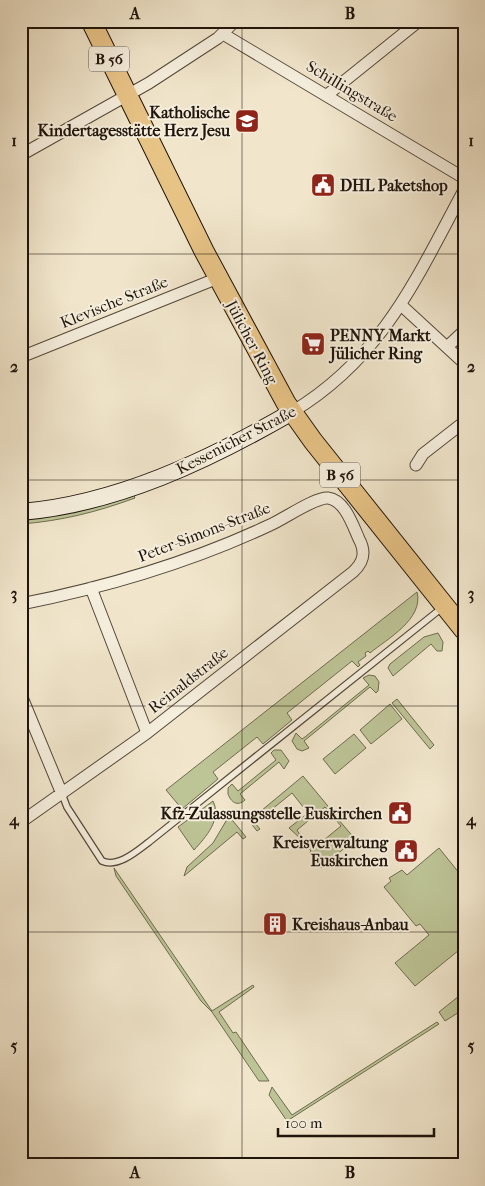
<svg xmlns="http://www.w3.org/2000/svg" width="485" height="1186" font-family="'IM FELL French Canon',serif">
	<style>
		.green { fill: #bdc496; stroke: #6e6c50 }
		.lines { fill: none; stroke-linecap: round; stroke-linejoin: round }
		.lane-casing { stroke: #54483b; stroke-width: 8 }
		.street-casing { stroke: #54483b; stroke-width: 13 }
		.secondary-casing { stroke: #1f140b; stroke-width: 18 }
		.primary-casing { stroke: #1f140b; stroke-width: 21 }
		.lane { stroke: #f6efde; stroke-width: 5.5 }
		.street { stroke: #f6efde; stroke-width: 11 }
		.secondary { stroke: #f6efde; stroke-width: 16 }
		.primary { stroke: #e8c386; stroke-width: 19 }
		.grid { fill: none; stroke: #1f140b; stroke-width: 1; stroke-opacity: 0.55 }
		.labels { text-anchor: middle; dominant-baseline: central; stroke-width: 4; stroke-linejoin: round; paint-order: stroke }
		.shield { fill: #f6efde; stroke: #60564a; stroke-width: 1 }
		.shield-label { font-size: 15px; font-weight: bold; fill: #1f140b }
		.street-label { font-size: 16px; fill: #1f140b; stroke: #f6efde }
		.poi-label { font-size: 16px; font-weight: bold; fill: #1f140b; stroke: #f6efde; text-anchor: end }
		.neatline { fill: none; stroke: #1f140b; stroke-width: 2 }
		.grid-label { font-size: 16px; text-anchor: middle; font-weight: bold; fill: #1f140b }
	</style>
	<rect width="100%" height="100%" fill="#f1e6cc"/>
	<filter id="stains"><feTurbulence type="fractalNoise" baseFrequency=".004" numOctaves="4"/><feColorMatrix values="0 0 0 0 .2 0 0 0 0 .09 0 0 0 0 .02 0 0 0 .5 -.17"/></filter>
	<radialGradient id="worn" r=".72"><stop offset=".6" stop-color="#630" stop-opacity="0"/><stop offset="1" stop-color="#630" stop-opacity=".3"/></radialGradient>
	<path class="green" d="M133,493l2,5c-38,14 -74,23 -114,26v-7z
		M417,592c7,27 -30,47 -47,61l-2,-2 -3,2 1,3 -8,6 2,3 -2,2 -6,-6 -65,52 5,7 -29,24 -6,-7 -44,35 5,7 -36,30 -16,-19z
		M438,633l5,9 -1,9h-5l-6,-7 -38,32 -5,-8 2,-4 34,-27z
		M369,675l6,1 4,6 -1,9 -2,2 -6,-6 -66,54 5,7 -7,3 -5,-2 -5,-8 4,-8 6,6 3,-2 64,-52 -6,-7z
		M397,699l37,46 -4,4 -38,-46z
		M390,704l12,15 -31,25 -11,-14z
		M354,734l12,14 -31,26 -12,-15z
		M274,750h7l8,11 -5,8 -5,-7 -39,32 5,6c-8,7 -14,2 -17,-6v-6l4,-4 6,7 38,-31 -5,-7z
		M303,776l29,35 -2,2 -5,-6 -28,23 6,10 -3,2 1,-3 -12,-11 19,-15 -16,-20 -37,30 5,6 -3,2 -8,-10z
		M213,801c9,18 -7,36 -19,49l-16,-23z
		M229,816l17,21 -3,2 -6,-7 -53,44 3,-9 26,-24z
		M338,819l17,20 -34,29 -12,-15 2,-2 -7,-8 -2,1 2,-3 9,8 28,-23 -5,-6z
		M439,848l25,31v67l-49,40 -20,-23 34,-28 -9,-11 -4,2 -32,-39 7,-6 -2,-3 13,-8 5,5z
		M114,868l98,143 41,-26 1,2 -35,25 14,21 3,-1 33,49h-10l-47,-69 -11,-11 -85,-125z
		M464,992v17l-19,12 -6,-9z
		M437,1022l2,2 -152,97 -18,-26 3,-8 20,28z"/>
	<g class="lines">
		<defs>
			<path id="lane" d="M62,794l5,13 35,54c16,7 35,-10 47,-19l294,-235"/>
			<path id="street" d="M223,34l241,144
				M327,95l92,-74
				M21,155l128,-72 69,-45 17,-17
				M401,305l63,58
				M447,347l17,-16
				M21,357l197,-79
				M292,412c91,-55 124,-133 172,-222
				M416,465l7,-11 41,-32
				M91,588l56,145
				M21,604c86,-17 170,-42 249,-79 14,-6 45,-28 58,-27 17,2 25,28 31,41 7,13 5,23 -6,33l-206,161 -126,89
				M21,695l41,99"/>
			<path id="secondary" d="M21,512c96,-8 188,-52 271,-100"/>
			<path id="primary" d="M91,21l113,230 82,152 27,38 151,189"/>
		</defs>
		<use href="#lane" class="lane-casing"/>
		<use href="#street" class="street-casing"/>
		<use href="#secondary" class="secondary-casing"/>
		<use href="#primary" class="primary-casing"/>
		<use href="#lane" class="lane"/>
		<use href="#street" class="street"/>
		<use href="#secondary" class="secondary"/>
		<use href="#primary" class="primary"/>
	</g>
	<path class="grid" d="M242,21v1144M21,254h443M21,480h443M21,706h443M21,932h443"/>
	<defs>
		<symbol id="school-square" viewBox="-11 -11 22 22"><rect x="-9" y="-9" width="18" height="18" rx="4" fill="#8f2418" stroke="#f6efde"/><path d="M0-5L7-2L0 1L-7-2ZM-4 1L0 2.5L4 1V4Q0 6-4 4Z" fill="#fff"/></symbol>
		<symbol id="civic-square" viewBox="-11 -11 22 22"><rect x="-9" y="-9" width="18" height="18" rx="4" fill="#8f2418" stroke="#f6efde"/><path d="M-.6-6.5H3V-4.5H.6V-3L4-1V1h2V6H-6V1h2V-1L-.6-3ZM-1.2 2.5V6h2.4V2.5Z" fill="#fff"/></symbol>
		<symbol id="supermarket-square" viewBox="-11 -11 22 22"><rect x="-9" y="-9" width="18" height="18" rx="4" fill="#8f2418" stroke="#f6efde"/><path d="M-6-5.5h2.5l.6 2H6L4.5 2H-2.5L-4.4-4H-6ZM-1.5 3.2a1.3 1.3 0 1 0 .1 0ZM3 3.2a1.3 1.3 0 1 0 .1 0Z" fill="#fff"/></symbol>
		<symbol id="building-square" viewBox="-11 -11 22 22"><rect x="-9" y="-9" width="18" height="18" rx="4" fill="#8f2418" stroke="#f6efde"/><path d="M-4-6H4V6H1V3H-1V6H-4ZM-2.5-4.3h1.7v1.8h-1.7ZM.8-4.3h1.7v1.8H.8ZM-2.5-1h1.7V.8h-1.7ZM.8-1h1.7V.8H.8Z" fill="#fff"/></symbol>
	</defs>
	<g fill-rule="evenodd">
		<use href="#school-square" x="233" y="107" width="28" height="28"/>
		<use href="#civic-square" x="309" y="171" width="28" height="28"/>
		<use href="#supermarket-square" x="299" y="330" width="28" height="28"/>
		<use href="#civic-square" x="386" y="799" width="28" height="28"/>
		<use href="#civic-square" x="392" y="837" width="28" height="28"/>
		<use href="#building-square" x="261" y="910" width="28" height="28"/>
	</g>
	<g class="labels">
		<g class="shield">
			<rect x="89" y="46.5" width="40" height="25" rx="4"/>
			<rect x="320" y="462.5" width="40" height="25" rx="4"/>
		</g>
		<g class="shield-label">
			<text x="109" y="59">B 56</text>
			<text x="340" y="475">B 56</text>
		</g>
		<g class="street-label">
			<text transform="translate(352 91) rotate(31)">Schillingstraße</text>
			<text transform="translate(114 302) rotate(-22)">Klevische Straße</text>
			<text transform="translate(252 342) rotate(62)">Jülicher Ring</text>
			<text transform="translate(236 440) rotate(-27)">Kessenicher Straße</text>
			<text transform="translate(204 532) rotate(-21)">Peter-Simons-Straße</text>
			<text transform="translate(188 680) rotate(-38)">Reinaldstraße</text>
		</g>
		<g class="poi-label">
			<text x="230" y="112">Katholische<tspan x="230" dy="18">Kindertagesstätte Herz Jesu</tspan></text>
			<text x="340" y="185" text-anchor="start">DHL Paketshop</text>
			<text x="330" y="335" text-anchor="start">PENNY Markt<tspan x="330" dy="18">Jülicher Ring</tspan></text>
			<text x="382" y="813">Kfz-Zulassungsstelle Euskirchen</text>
			<text x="388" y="842">Kreisverwaltung<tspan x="388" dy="18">Euskirchen</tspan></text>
			<text x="292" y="924" text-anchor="start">Kreishaus-Anbau</text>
		</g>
	</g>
	<rect width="485" height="1186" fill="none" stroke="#f1e6cc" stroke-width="55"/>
	<path d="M278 1128v8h156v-8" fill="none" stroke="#1f140b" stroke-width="2.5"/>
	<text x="285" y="1128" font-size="15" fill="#1f140b" stroke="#f6efde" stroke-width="4" paint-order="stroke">100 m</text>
	<rect x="28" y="28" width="430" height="1130" class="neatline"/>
	<g class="grid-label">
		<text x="135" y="19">A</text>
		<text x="350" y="19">B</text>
		<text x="14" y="146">1</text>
		<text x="471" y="146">1</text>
		<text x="14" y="372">2</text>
		<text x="471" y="372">2</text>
		<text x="14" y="599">3</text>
		<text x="471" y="599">3</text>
		<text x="14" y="825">4</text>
		<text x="471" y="825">4</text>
		<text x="14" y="1051">5</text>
		<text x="471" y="1051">5</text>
		<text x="135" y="1178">A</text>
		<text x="350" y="1178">B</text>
	</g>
	<rect width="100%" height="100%" filter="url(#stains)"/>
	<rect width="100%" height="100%" fill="url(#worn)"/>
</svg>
